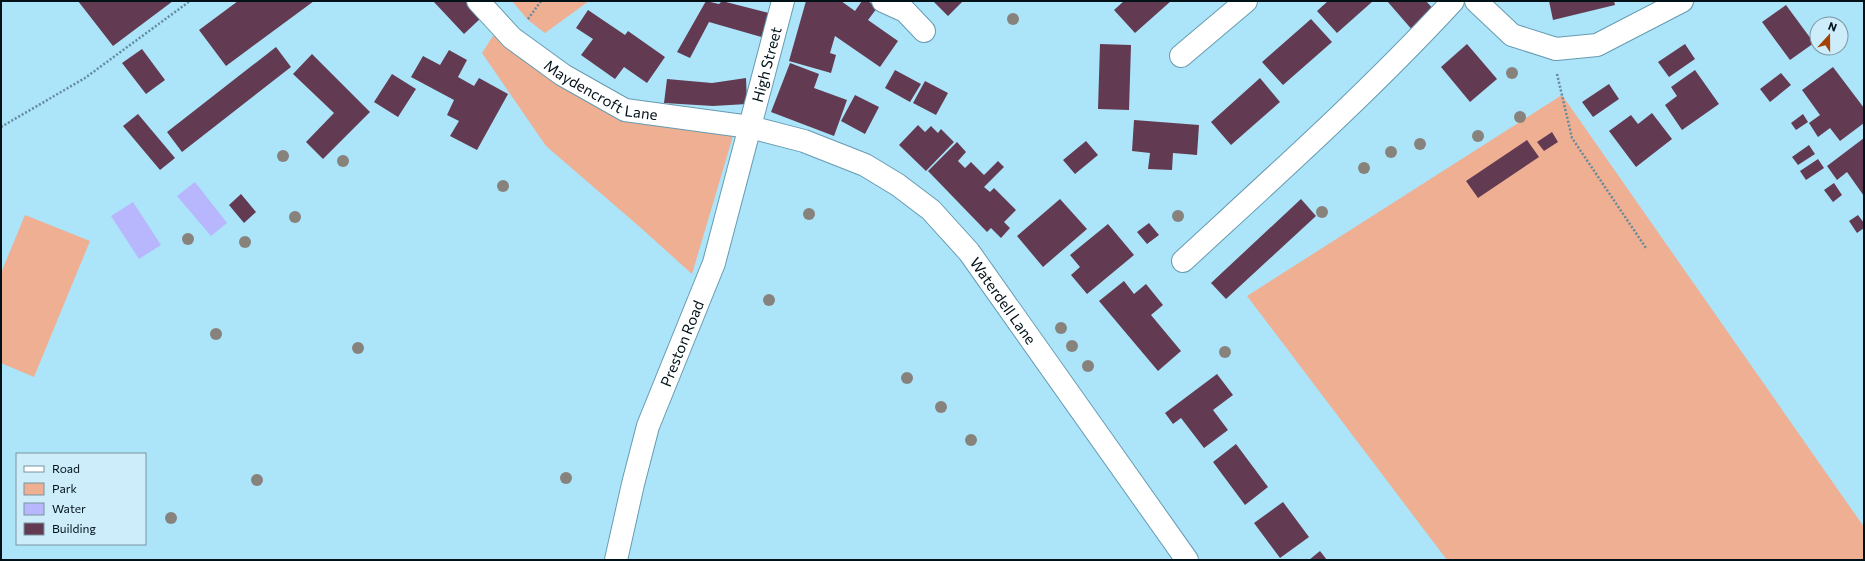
<svg xmlns="http://www.w3.org/2000/svg" width="1865" height="561" font-family="Commissioner,sans-serif">
  <rect width="100%" height="100%" fill="#ace4fa"/>
  <path fill="#eeaf93" d="M512 1H589L545 33 528 20Z
    M495 33 585 100 733 136 692 274 641 228 546 146 482 53Z
    M1562 95 1864 527V560H1447L1247 296Z
    M25 215 90 241 34 377 1 363V273Z"/>
  <path fill="#b8b7fd" d="M195 182 227 223 211 236 177 196Z
    M133 202 161 245 139 259 111 216Z"/>
  <path fill="#623b52" d="M78 1H173L113 46Z
    M238 1H314L226 66 199 30Z
    M433 1H467L482 17 464 34Z
    M706 1 719 4 722 1 773 14 765 38 709 22 690 58 677 52Z
    M806 1H841L855 11 862 1H868L877 8 868 20 898 41 880 67 835 36 830 53 836 55 831 73 789 61Z
    M933 1H963L948 16Z
    M1124 1H1171L1135 33 1114 10Z
    M1328 1H1373L1337 33 1317 11Z
    M1387 1H1426L1436 12 1414 32Z
    M1549 1H1614L1615 5 1553 20Z
    M1786 5 1814 43 1790 60 1762 22Z
    M588 10 625 35 628 31 665 57 647 83 624 67 615 79 581 55 593 39 576 28Z
    M1311 19 1332 42 1283 85 1262 62Z
    M1100 44 1131 45 1129 110 1098 109Z
    M1467 44 1497 79 1470 102 1441 67Z
    M1685 44 1695 59 1669 77 1658 62Z
    M276 47 291 67 182 152 167 132Z
    M142 49 165 80 146 94 122 63Z
    M449 50 467 60 458 77 474 86 479 78 508 94 477 150 450 136 459 121 447 115 454 100 411 77 423 56 440 65Z
    M312 54 370 112 323 159 306 142 334 113 293 74Z
    M790 63 819 74 814 88 847 100 834 136 771 112Z
    M1833 67 1864 108V123L1840 141 1830 128 1818 137 1809 123 1820 115 1802 90Z
    M895 70 921 84 910 102 885 88Z
    M1695 70 1719 104 1682 130 1665 105 1677 96 1671 87Z
    M1781 73 1791 85 1770 102 1760 89Z
    M392 74 416 89 398 117 374 102Z
    M746 78 747 104 713 106 664 103 667 79 712 83Z
    M1260 78 1280 102 1231 145 1211 122Z
    M925 81 948 93 936 115 913 103Z
    M1609 84 1619 99 1593 117 1582 102Z
    M855 95 879 107 865 134 841 121Z
    M1652 113 1672 139 1636 167 1609 131 1631 115 1638 124Z
    M138 114 175 158 160 170 123 126Z
    M1803 114 1808 122 1796 130 1791 123Z
    M1134 120 1199 125 1197 155 1173 153 1172 170 1148 169 1150 153 1132 151Z
    M918 125 925 132 931 126 938 133 941 129 954 142 926 171 899 145Z
    M1552 132 1558 142 1544 151 1537 142Z
    M1864 138V196L1847 172 1837 180 1827 166Z
    M1527 140 1539 157 1478 198 1466 181Z
    M1086 141 1098 155 1075 174 1063 160Z
    M957 142 966 152 958 161 965 168 971 162 984 175 998 161 1004 167 984 187 990 192 994 188 1016 210 1004 222 1010 228 1001 238 991 228 987 232 928 171Z
    M1809 145 1815 154 1798 165 1792 157Z
    M1818 159 1824 168 1806 180 1800 171Z
    M1834 183 1842 195 1833 202 1824 190Z
    M241 194 256 212 244 223 229 205Z
    M1060 199 1087 229 1043 267 1017 236Z
    M1301 199 1316 216 1226 299 1211 283Z
    M1858 215 1864 223V228L1857 233 1849 221Z
    M1149 223 1159 235 1147 244 1137 232Z
    M1108 224 1134 255 1087 294 1071 275 1080 267 1070 255Z
    M1124 281 1134 294 1146 284 1163 305 1151 315 1181 351 1158 371 1099 301Z
    M1217 374 1233 395 1213 410 1228 430 1204 448 1181 418 1173 424 1165 413Z
    M1236 444 1268 487 1245 505 1213 462Z
    M1283 502 1309 537 1280 558 1254 523Z
    M1320 551 1327 560H1309Z"/>
  <g fill="none" stroke-linecap="round" stroke-linejoin="round">
    <defs>
      <g id="minor">
        <path id="s1" d="M478 1 512 38 563 75 625 110 750 127 804 141 865 165 898 185 931 210 969 252 1187 560"/>
        <path d="M883 1 905 11 924 31"/>
        <path d="M1476 1 1512 35 1556 49 1597 45 1682 1"/>
        <path d="M1181 56 1246 1"/>
        <path d="M1183 261C1275 176 1368 93 1453 1"/>
        <path id="s2" d="M616 560 633 484 648 426 714 263 783 1"/>
      </g>
    </defs>
    <use href="#minor" stroke="#669bb0" stroke-width="24"/>
    <path stroke="#648b9b" stroke-width="2.5" stroke-dasharray="2 2" stroke-linecap="butt" d="M528 19 541 1
      M1557 74 1572 138 1646 248
      M1 127 85 78 190 1"/>
    <use href="#minor" stroke="#fff" stroke-width="22"/>
  </g>
  <g fill="#88827d">
    <circle cx="1013" cy="19" r="6"/>
    <circle cx="1512" cy="73" r="6"/>
    <circle cx="1520" cy="117" r="6"/>
    <circle cx="1478" cy="136" r="6"/>
    <circle cx="1420" cy="144" r="6"/>
    <circle cx="1391" cy="152" r="6"/>
    <circle cx="283" cy="156" r="6"/>
    <circle cx="343" cy="161" r="6"/>
    <circle cx="1364" cy="168" r="6"/>
    <circle cx="503" cy="186" r="6"/>
    <circle cx="1322" cy="212" r="6"/>
    <circle cx="809" cy="214" r="6"/>
    <circle cx="1178" cy="216" r="6"/>
    <circle cx="295" cy="217" r="6"/>
    <circle cx="188" cy="239" r="6"/>
    <circle cx="245" cy="242" r="6"/>
    <circle cx="769" cy="300" r="6"/>
    <circle cx="1061" cy="328" r="6"/>
    <circle cx="216" cy="334" r="6"/>
    <circle cx="1072" cy="346" r="6"/>
    <circle cx="358" cy="348" r="6"/>
    <circle cx="1225" cy="352" r="6"/>
    <circle cx="1088" cy="366" r="6"/>
    <circle cx="907" cy="378" r="6"/>
    <circle cx="941" cy="407" r="6"/>
    <circle cx="971" cy="440" r="6"/>
    <circle cx="566" cy="478" r="6"/>
    <circle cx="257" cy="480" r="6"/>
    <circle cx="171" cy="518" r="6"/>
  </g>
  <g text-anchor="middle" dominant-baseline="central" stroke-width="4" stroke-linejoin="round" paint-order="stroke">
    <g font-size="15" fill="#001118" stroke="#cdedfb">
      <text stroke="none"><textPath href="#s2" startOffset="519">High Street</textPath></text>
      <text stroke="none"><textPath href="#s1" startOffset="155">Maydencroft Lane</textPath></text>
      <text stroke="none"><textPath href="#s1" startOffset="628">Waterdell Lane</textPath></text>
      <text stroke="none"><textPath href="#s2" startOffset="227">Preston Road</textPath></text>
    </g>
  </g>
  <rect width="1865" height="561" fill="none" stroke="#001118" stroke-width="4"/>
  <rect x="16" y="453" width="130" height="92" fill="#cdedfb" stroke="#7b95a0"/>
  <rect x="24" y="466" width="20" height="6" fill="#ffffff" stroke="#7b95a0"/>
  <text x="52" y="473" font-size="12" fill="#001118">Road</text>
  <rect x="24" y="483" width="20" height="12" fill="#eeaf93" stroke="#7b95a0"/>
  <text x="52" y="493" font-size="12" fill="#001118">Park</text>
  <rect x="24" y="503" width="20" height="12" fill="#b8b7fd" stroke="#7b95a0"/>
  <text x="52" y="513" font-size="12" fill="#001118">Water</text>
  <rect x="24" y="523" width="20" height="12" fill="#623b52" stroke="#7b95a0"/>
  <text x="52" y="533" font-size="12" fill="#001118">Building</text>
  <g transform="translate(1829 36) rotate(21)"><circle r="19" fill="#cdedfb" stroke="#7b95a0"/>
  <path d="M0-3L7 15L0 10L-7 15Z" fill="#a44203"/>
  <text y="-6" font-size="11" font-weight="bold" text-anchor="middle" fill="#001118">N</text>
  </g>
</svg>
